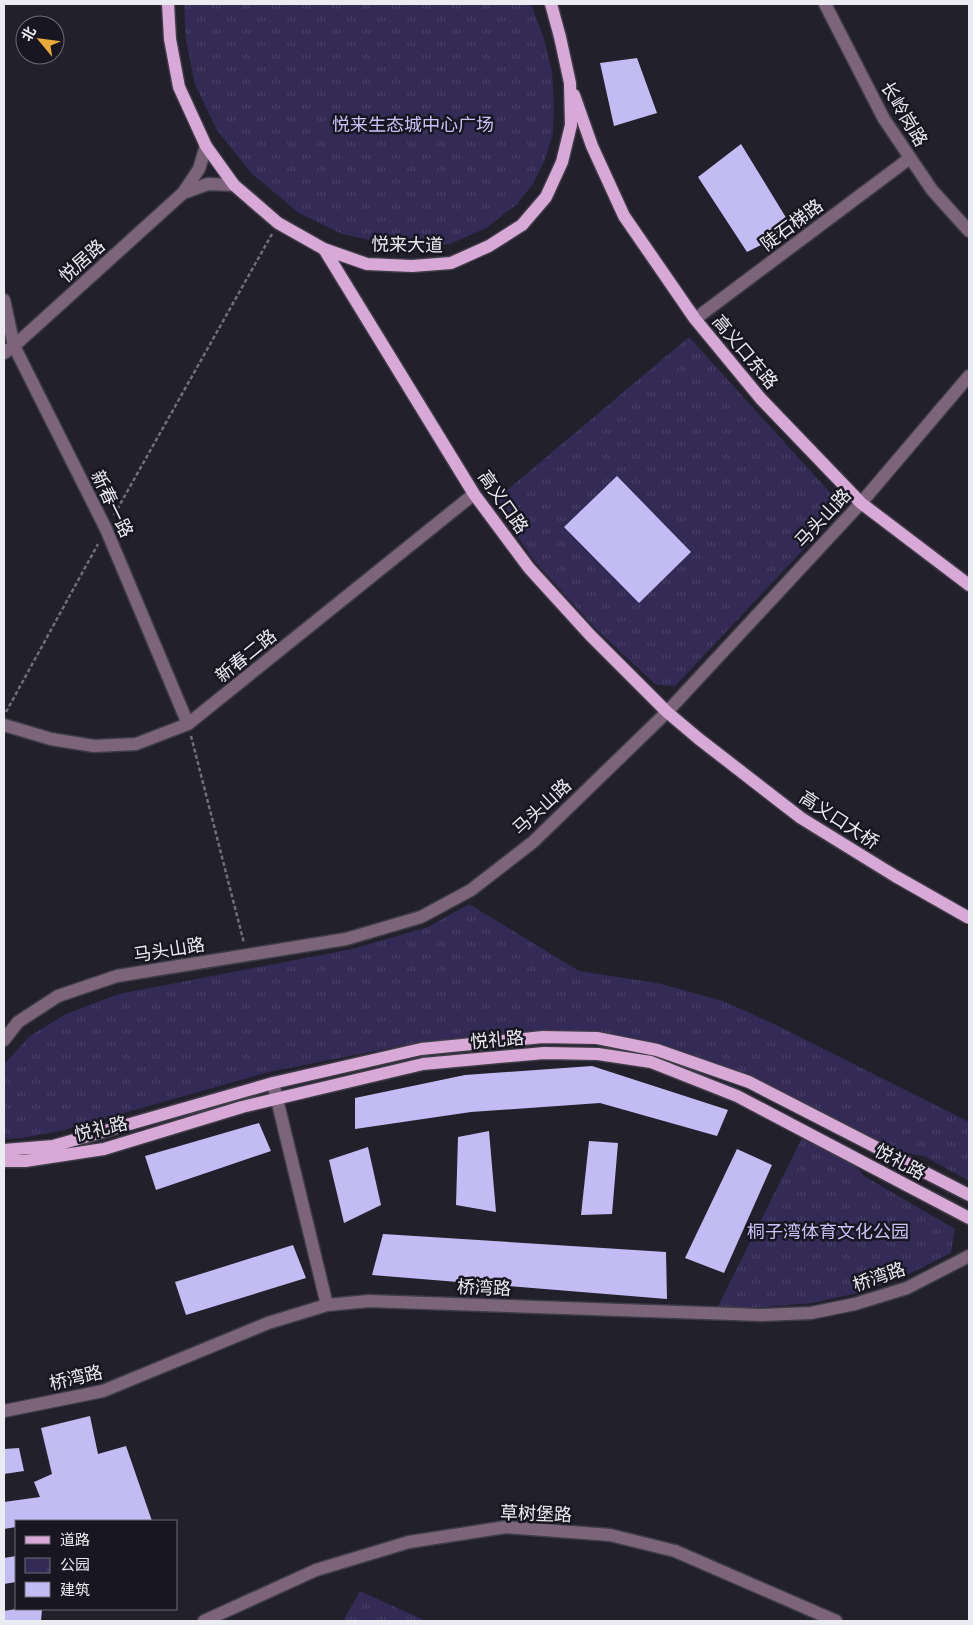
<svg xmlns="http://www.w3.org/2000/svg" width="973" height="1625" font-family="Karla,'Noto Sans SC',sans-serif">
  <defs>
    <pattern id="park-tufts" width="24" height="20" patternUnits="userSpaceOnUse" patternTransform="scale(1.25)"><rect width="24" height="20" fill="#332a56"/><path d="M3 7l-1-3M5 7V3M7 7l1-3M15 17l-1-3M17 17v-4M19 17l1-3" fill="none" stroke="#473f66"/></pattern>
  </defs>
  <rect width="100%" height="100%" fill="#22202b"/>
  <path fill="url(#park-tufts)" d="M184 4H531L544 39 552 71 554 108 553 133 545 159 533 184 516 205 486 228 450 244 401 247 342 234 299 213 251 173 217 130 195 85 186 40Z
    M689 337 834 497V517L675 686 656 685 596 629 536 563 493 502Z
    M469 904 579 971 657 983 723 1001 776 1025 969 1122V1181L924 1156 895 1151 657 1045 599 1032 543 1031 416 1043 269 1072 60 1131 22 1138 4 1139V1064L30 1036 66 1014 119 994 352 949 428 927Z
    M803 1136 852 1163 864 1176 955 1229 951 1253 901 1278 853 1294 812 1303 764 1307 717 1308Z
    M360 1591 426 1621H343Z"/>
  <path fill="#c3bcf4" d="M637 58 657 113 614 126 600 63Z
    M741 144 793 229 747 252 698 177Z
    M617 476 691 552 639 603 564 527Z
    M592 1066 728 1110 717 1136 600 1103 471 1112 355 1129V1098L465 1075Z
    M259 1123 271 1151 156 1190 145 1156Z
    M489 1131 496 1212 456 1205 458 1137Z
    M589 1141 618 1143 612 1214 581 1215Z
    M368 1147 381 1205 344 1223 329 1160Z
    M737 1149 772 1165 724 1273 685 1258Z
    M383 1234 666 1252 667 1299 372 1275Z
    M293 1245 306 1278 186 1315 175 1282Z
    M90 1416 98 1454 126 1446 152 1521H16V1527L4 1529V1502L40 1497 34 1482 52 1474 41 1428Z
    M19 1448 24 1471 4 1474V1449Z
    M16 1556V1582L4 1584V1558Z
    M16 1609H42L41 1621H4V1611Z"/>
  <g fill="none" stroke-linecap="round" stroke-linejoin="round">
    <defs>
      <path id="minor" d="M825 4 884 119 932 190 969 231
        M206 146 199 169 183 193 208 184 234 185
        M4 300 14 346 106 529 188 724
        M695 319 910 158
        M4 353 14 346 183 193
        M4 725 51 739 94 746 136 744 188 724 474 494
        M4 1040 18 1022 58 996 117 976 346 939 421 917 471 890 533 842 667 712 861 503 969 376
        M273 1083 327 1305
        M4 1411 103 1391 268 1323 327 1305 369 1301 761 1315 811 1313 855 1304 907 1288 969 1256
        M204 1621 316 1570 409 1542 506 1527 610 1535 675 1551 836 1621"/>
      <path id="major" d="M168 4 170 39 179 87 206 146 234 185 278 223 324 249 367 264 412 266 451 263 489 246 522 225 546 197 562 162 571 125 570 83 560 37 551 4
        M574 95 592 146 624 216 695 319 761 399 861 503 969 585
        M324 249 474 494 529 568 590 635 667 712 699 739
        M4 1150 53 1146 273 1083 421 1049 543 1037 597 1038 657 1050 749 1082 969 1195
        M4 1161H25L104 1149 242 1107 423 1064 544 1053 598 1054 651 1062 737 1096 969 1218"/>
    </defs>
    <use href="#minor" stroke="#3e3c47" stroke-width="15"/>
    <use href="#major" stroke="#3e3c47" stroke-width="15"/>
    <path stroke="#706f78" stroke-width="2.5" stroke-dasharray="4 2.5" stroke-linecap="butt" d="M114 515 272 234
      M6 712 98 544
      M191 736 244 943"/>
    <use href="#minor" stroke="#7c657b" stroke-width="12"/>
    <use href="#major" stroke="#d8a8d6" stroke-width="12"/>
    <defs>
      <path id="major-bridge" d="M699 739 801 818 895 876 969 918"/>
    </defs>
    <use href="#major-bridge" stroke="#3e3c47" stroke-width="15" stroke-linecap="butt"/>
    <use href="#major-bridge" stroke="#d8a8d6" stroke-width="12"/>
  </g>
  <g text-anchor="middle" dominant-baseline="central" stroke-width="5" stroke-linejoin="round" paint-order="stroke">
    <g font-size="18" fill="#ebebf2" stroke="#181721">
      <text transform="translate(904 114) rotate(59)">长岭岗路</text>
      <text transform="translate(792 225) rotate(-37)">陡石梯路</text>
      <text transform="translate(407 245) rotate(1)">悦来大道</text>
      <text transform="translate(82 261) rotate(-42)">悦居路</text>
      <text transform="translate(745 352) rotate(50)">高义口东路</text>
      <text transform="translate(503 502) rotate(55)">高义口路</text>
      <text transform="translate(112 504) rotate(64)">新春一路</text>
      <text transform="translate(823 518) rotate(-47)">马头山路</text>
      <text transform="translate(246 656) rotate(-39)">新春二路</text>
      <text transform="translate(542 807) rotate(-43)">马头山路</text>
      <text transform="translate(839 820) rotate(33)">高义口大桥</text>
      <text transform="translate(169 950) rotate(-9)">马头山路</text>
      <text transform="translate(497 1040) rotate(-5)">悦礼路</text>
      <text transform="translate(101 1129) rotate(-13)">悦礼路</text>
      <text transform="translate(900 1162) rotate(28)">悦礼路</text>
      <text transform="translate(879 1277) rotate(-19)">桥湾路</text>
      <text transform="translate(484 1288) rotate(2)">桥湾路</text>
      <text transform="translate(76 1378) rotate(-13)">桥湾路</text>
      <text transform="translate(536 1514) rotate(2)">草树堡路</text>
    </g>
    <g font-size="18" fill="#c9c2f9" stroke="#181721">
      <text x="413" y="125">悦来生态城中心广场</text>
      <text x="828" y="1232">桐子湾体育文化公园</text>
    </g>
  </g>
  <rect width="973" height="1625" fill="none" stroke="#ebebf2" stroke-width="10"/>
  <rect x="15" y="1520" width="162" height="90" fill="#181721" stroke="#6c6c75"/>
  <rect x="25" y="1536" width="25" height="8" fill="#d8a8d6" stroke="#6c6c75"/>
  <text x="60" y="1545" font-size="15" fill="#ebebf2">道路</text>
  <rect x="25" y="1558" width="25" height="15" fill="url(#park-tufts)" stroke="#6c6c75"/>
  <text x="60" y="1570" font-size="15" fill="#ebebf2">公园</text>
  <rect x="25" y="1582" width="25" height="15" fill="#c3bcf4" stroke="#6c6c75"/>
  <text x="60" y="1595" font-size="15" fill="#ebebf2">建筑</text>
  <g transform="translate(40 40) rotate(299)"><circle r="24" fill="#181721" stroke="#6c6c75"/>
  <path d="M0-4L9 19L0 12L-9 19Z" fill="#e9aa38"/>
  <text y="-8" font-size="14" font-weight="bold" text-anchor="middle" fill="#ebebf2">北</text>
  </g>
</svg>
